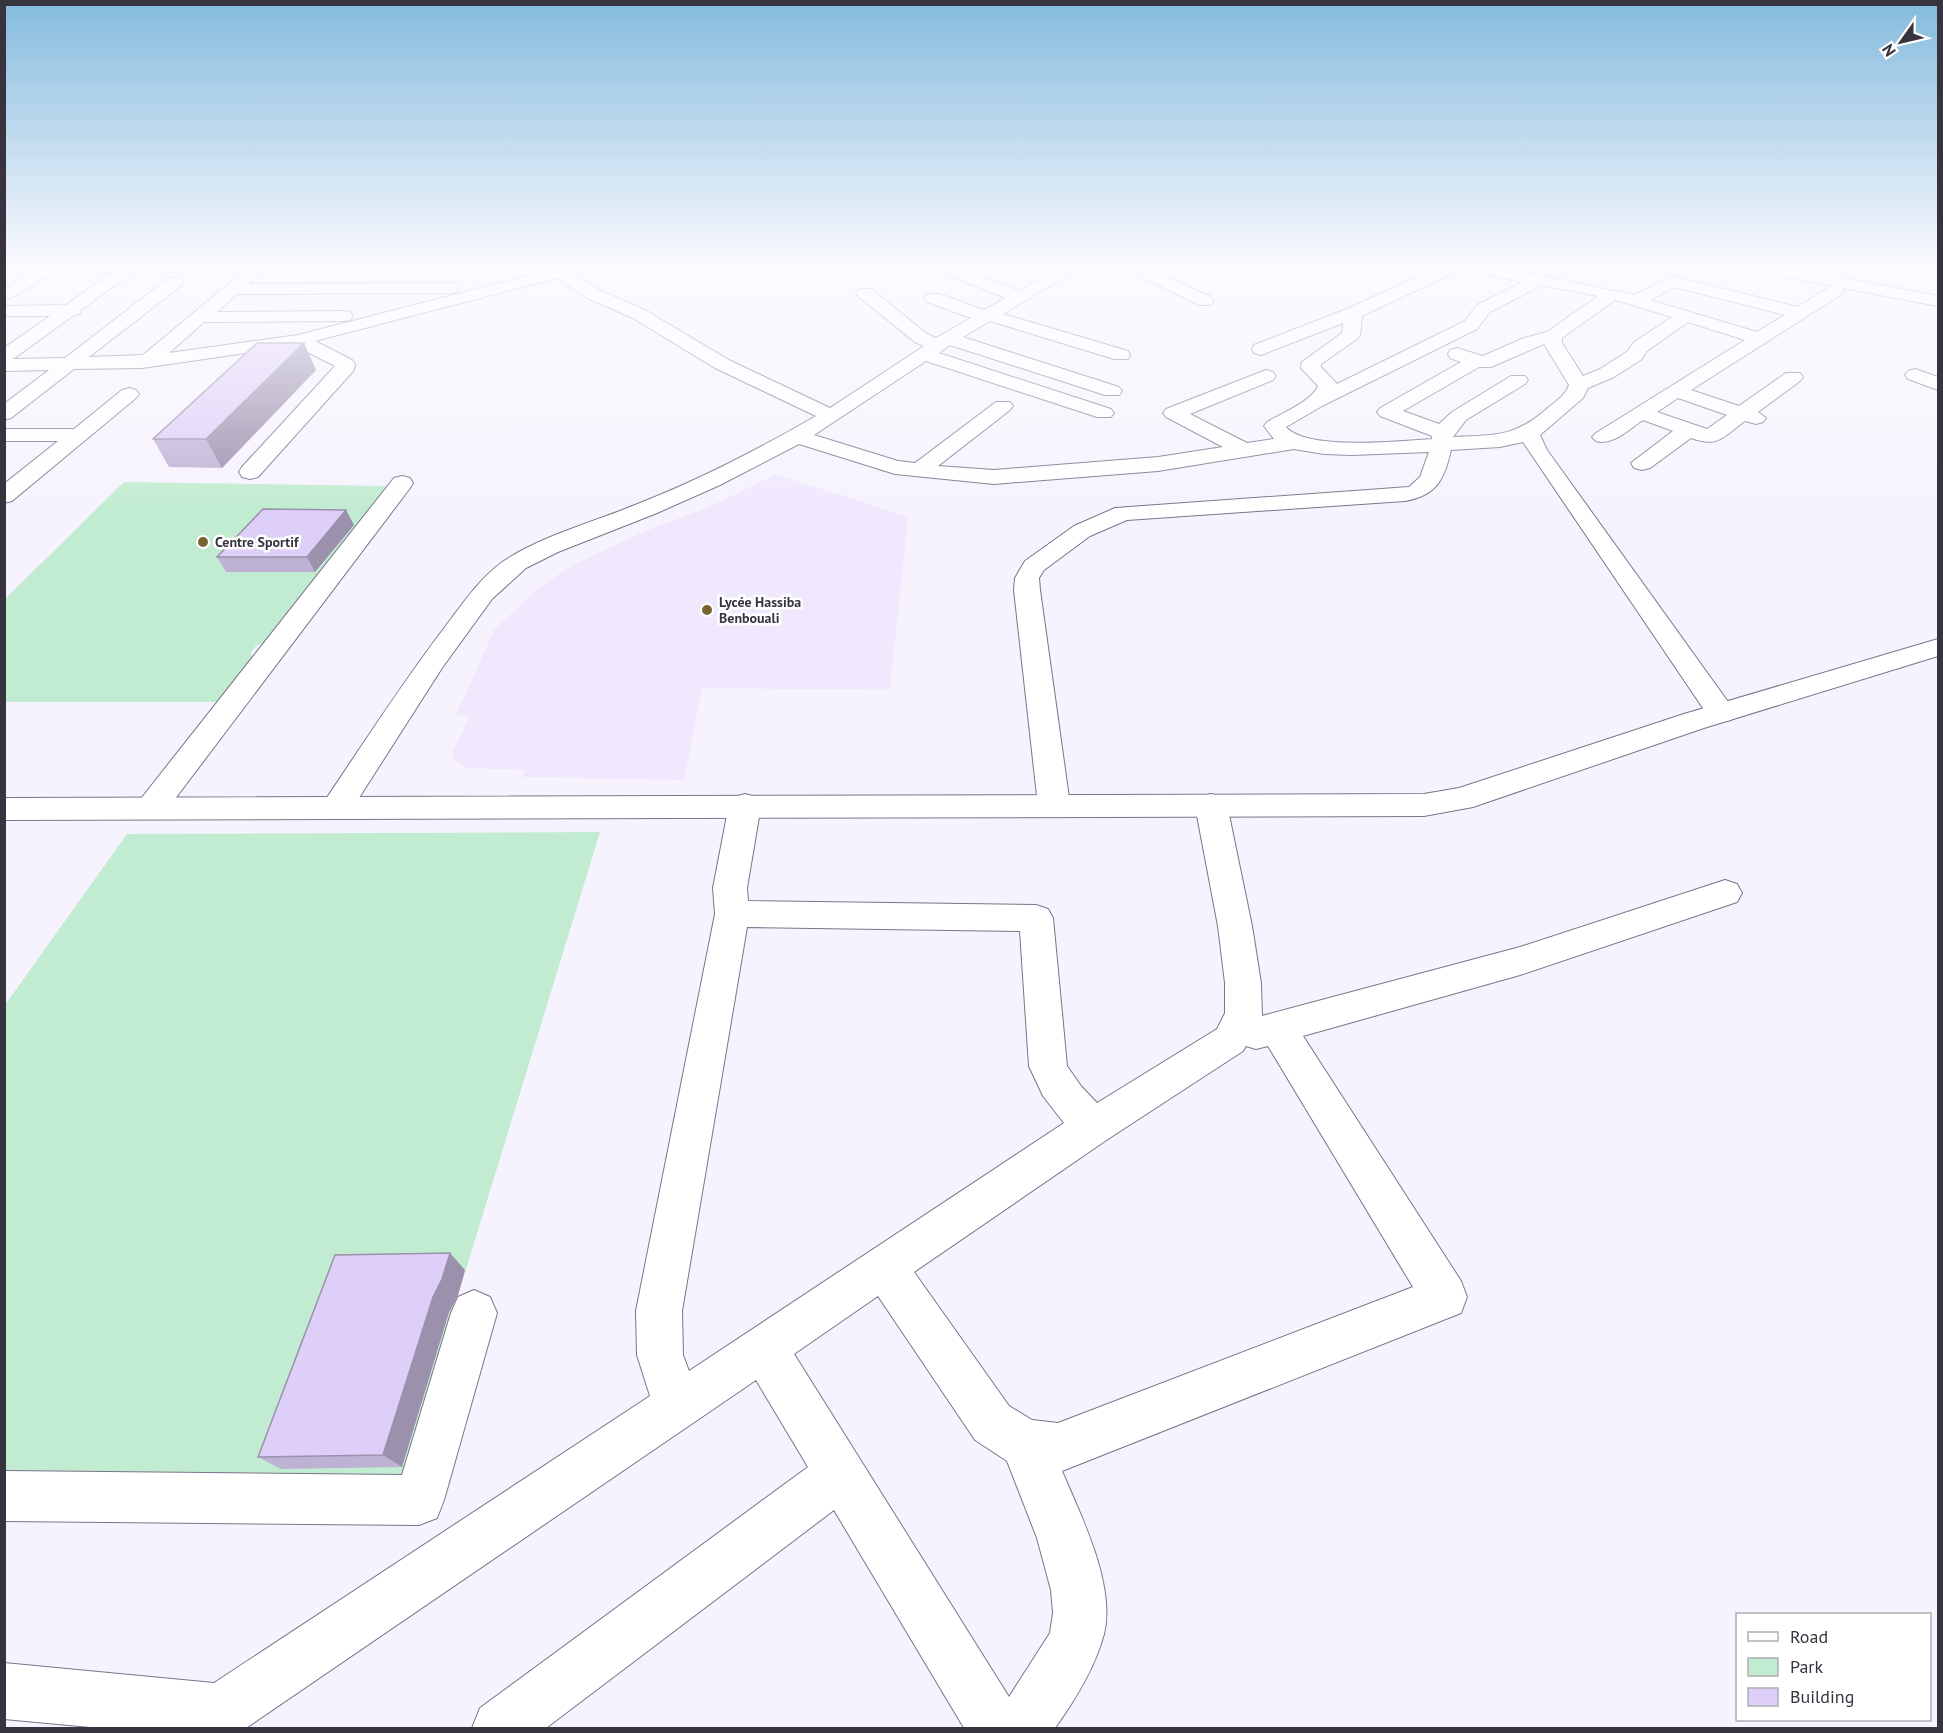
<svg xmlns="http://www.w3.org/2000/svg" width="1943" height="1733" font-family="'PT Sans',sans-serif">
  <rect width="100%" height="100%" fill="#f7f3fe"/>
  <path fill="#f0e9fe" d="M776 474 908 517 890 690 702 688 684 780 522 777 525 770 466 768 456 762 452 751 461 736 469 716 456 715 494 630 537 589 571 566 638 534 713 505Z"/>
  <path fill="#c2ecd1" d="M124 482 387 486 269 640 256 646 250 654 255 658 218 702H5V599Z
    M600 832 403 1475 5 1479V1005L127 834Z"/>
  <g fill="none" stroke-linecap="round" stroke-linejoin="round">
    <defs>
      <path id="minor" d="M43 265H403L395 270 265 271 249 284 451 283 457 284 459 288 457 292 451 293 237 294 217 312 344 311 350 312 353 316 350 320 344 321 204 322 169 353 298 335 550 270 547 265H563L599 290 645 310 729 360 830 408 924 346 915 342 859 297 856 293 859 289H871L927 334 936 338 971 318 927 302 924 298 927 294H939L984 310 1006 298 936 270 935 265H952L1019 291 1064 265H1084L1003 314 1128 351 1130 355 1128 359H1114L990 321 963 337 1119 387 1122 391 1119 395H1105L950 345 939 353 1111 409 1114 413 1111 417H1097L926 361 814 435 898 461 915 463 996 402H1010L1013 406 1010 410 938 466 994 470 1158 457 1223 447 1166 417 1163 413 1166 409 1266 370 1273 372 1276 376 1273 380 1190 414 1247 443 1274 439 1264 426 1267 422C1282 413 1311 402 1318 386L1301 368 1302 362 1342 333 1343 323 1261 355 1254 353 1252 349 1254 345 1347 309 1443 265H1490L1634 295 1672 276 1797 307 1832 286 1750 270 1742 265H1777L1938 296V306L1843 288 1844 290 1842 294 1691 390 1739 406 1786 373H1800L1803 377 1800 381 1758 412 1766 418 1763 422 1756 424 1745 421C1723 437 1719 448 1691 438L1650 468 1642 470 1634 468 1631 463 1673 431 1643 420C1629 429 1613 446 1596 441L1592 437 1596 433 1745 340 1688 322 1647 351 1642 359 1614 377 1588 388 1583 398 1540 435 1547 450 1731 706 1735 713 1731 720 1721 722 1711 720 1523 442 1500 447 1451 450C1444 480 1437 495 1405 501L1127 520 1090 536 1044 570 1039 578 1040 590 1070 805 1065 813 1054 816 1043 813 1038 805 1014 590 1015 578 1025 561 1074 526 1115 508 1409 487 1420 477 1429 452 1352 455 1324 454 1294 449 1158 471 994 484 895 474 799 444 720 485 657 513 558 552 526 568 492 599 442 668 348 815 337 818 326 815 321 807 326 799C365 741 403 682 445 627 464 602 483 573 510 557 550 533 597 521 640 503 701 479 759 449 816 416L715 368 633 318 587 298 557 278 315 341 352 360 355 364 354 370 258 477 250 479 242 477 239 472 242 467 335 366 295 346 142 368 74 369 11 418 4 420V404L49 370 4 371V348L50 316H4V306L66 305 112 272 53 273 4 302V289ZM1461 269 1523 282 1477 305 1465 321 1337 384 1321 367V364L1357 339 1360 335 1362 316ZM244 271 143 355 89 357 182 285 184 281 182 277H170L65 358 13 359 74 315 80 314 82 309 133 272ZM1542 285 1598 296 1547 332 1524 338 1483 356 1457 348 1450 350 1448 354 1450 358 1461 362 1380 408 1377 412 1380 416 1432 436V439C1402 441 1306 451 1286 427L1322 406 1477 329 1490 312ZM1674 287 1785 315 1757 332 1650 300ZM1615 300 1672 317 1633 343 1628 351 1600 369 1583 376 1562 343V338ZM1544 344 1569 385C1566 394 1558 400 1550 406 1516 437 1498 435 1453 437L1466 420 1525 384 1528 380 1525 376H1511L1452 412 1439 424 1403 411 1479 367H1491ZM1678 398 1727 415 1707 429 1657 412Z
        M1121 265H1142L1211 297 1214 301 1211 305H1199L1123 268Z
        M1915 369 1938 377V390L1908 379 1905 375 1908 371Z
        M129 388 136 390 139 394 136 398 12 501 4 503V484L58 441H4V429H74L122 390Z
        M402 476 410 478 413 483 410 488 162 816 151 819 140 816 135 808 140 800 394 478Z
        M745 794 756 797 761 805 747 888 748 901 1036 905 1048 909 1053 918 1067 1066 1081 1086 1097 1103 1217 1029 1225 1013V983L1218 926 1195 805 1200 797 1211 794 1222 797 1227 805 1252 926 1261 983 1262 1016 1520 947 1725 880 1737 884 1742 893 1737 902 1520 975 1303 1036 1461 1281 1467 1297 1461 1313 1062 1471C1081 1516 1116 1585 1104 1634 1095 1668 1075 1700 1055 1728H964L834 1510 546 1728H472L480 1708 808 1467 756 1380 246 1728H101L4 1719V1663L214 1683 650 1396 637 1355 636 1311 715 914 713 888 729 805 734 797ZM747 927 1020 931 1029 1066 1043 1096 1064 1123 689 1371 683 1355 682 1311ZM1246 1046 1256 1049 1268 1046 1413 1287 1058 1423 1032 1420 1009 1406 914 1272 1108 1139 1243 1051ZM878 1296 975 1440 1007 1461 1037 1538 1051 1590 1053 1613 1050 1633 1009 1697 794 1354Z
        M474 1290 490 1297 497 1313 444 1500 437 1518 419 1525 4 1521V1471L402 1475 451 1313 458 1297Z"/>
      <path id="tertiary" d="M1938 639V656L1704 728 1473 807 1424 816 4 820V798L1424 794 1459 788 1684 714Z"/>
    </defs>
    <use href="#minor" stroke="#7c738b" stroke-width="2"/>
    <use href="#tertiary" stroke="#7c738b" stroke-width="2"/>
    <use href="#minor" fill="#fff" fill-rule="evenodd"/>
    <use href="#tertiary" fill="#fff" fill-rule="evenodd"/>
  </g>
  <path fill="#beb2d4" d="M316 370 222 468 169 467 153 439Z
    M354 525 315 572H226L217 557Z
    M465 1270 458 1295 449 1312 402 1467 281 1469 258 1457Z"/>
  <path fill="#9b91ad" d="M304 343 316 370 222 468 206 439Z
    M346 510 354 525 315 572 307 557Z
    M450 1253 465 1270 458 1295 449 1312 402 1467 383 1455 433 1297Z"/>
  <path fill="#ddcff7" stroke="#9b91ad" stroke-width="1.5" d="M257 343H304L206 439H153Z
    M263 509 346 510 307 557H217Z
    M450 1253 442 1279 433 1297 383 1455 258 1457 335 1255Z"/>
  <linearGradient id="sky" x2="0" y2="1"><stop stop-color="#83badc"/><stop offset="0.52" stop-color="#fbfaff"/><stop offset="1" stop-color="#fbfaff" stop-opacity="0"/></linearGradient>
  <rect width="1943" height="508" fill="url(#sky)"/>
  <g fill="#7a6333" stroke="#fff" stroke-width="2">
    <circle cx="203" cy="542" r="6"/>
    <circle cx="707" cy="610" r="6"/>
  </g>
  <g text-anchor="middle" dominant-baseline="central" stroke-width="5" stroke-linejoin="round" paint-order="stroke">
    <g font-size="14" font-weight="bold" fill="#38343f" stroke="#fff" text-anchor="start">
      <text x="215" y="542">Centre Sportif</text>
      <text x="719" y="602">Lycée Hassiba<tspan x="719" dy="16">Benbouali</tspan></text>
    </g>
  </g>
  <rect width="1943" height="1733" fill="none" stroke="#38343f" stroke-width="12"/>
  <rect x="1736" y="1613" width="195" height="108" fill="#ffffff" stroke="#afaeb2" stroke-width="1.5"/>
  <rect x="1748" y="1632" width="30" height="9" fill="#ffffff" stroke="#afaeb2" stroke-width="1.5"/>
  <text x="1790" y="1643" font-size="18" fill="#38343f">Road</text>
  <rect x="1748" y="1658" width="30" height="18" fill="#c2ecd1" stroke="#afaeb2" stroke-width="1.5"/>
  <text x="1790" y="1673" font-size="18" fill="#38343f">Park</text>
  <rect x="1748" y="1688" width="30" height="18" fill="#ddcff7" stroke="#afaeb2" stroke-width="1.5"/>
  <text x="1790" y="1703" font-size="18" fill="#38343f">Building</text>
  <g transform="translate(1901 42) rotate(236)" stroke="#ffffff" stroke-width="4.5" paint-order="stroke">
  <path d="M0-4.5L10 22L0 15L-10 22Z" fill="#38343f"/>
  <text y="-9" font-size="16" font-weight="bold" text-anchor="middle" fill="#38343f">N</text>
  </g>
</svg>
